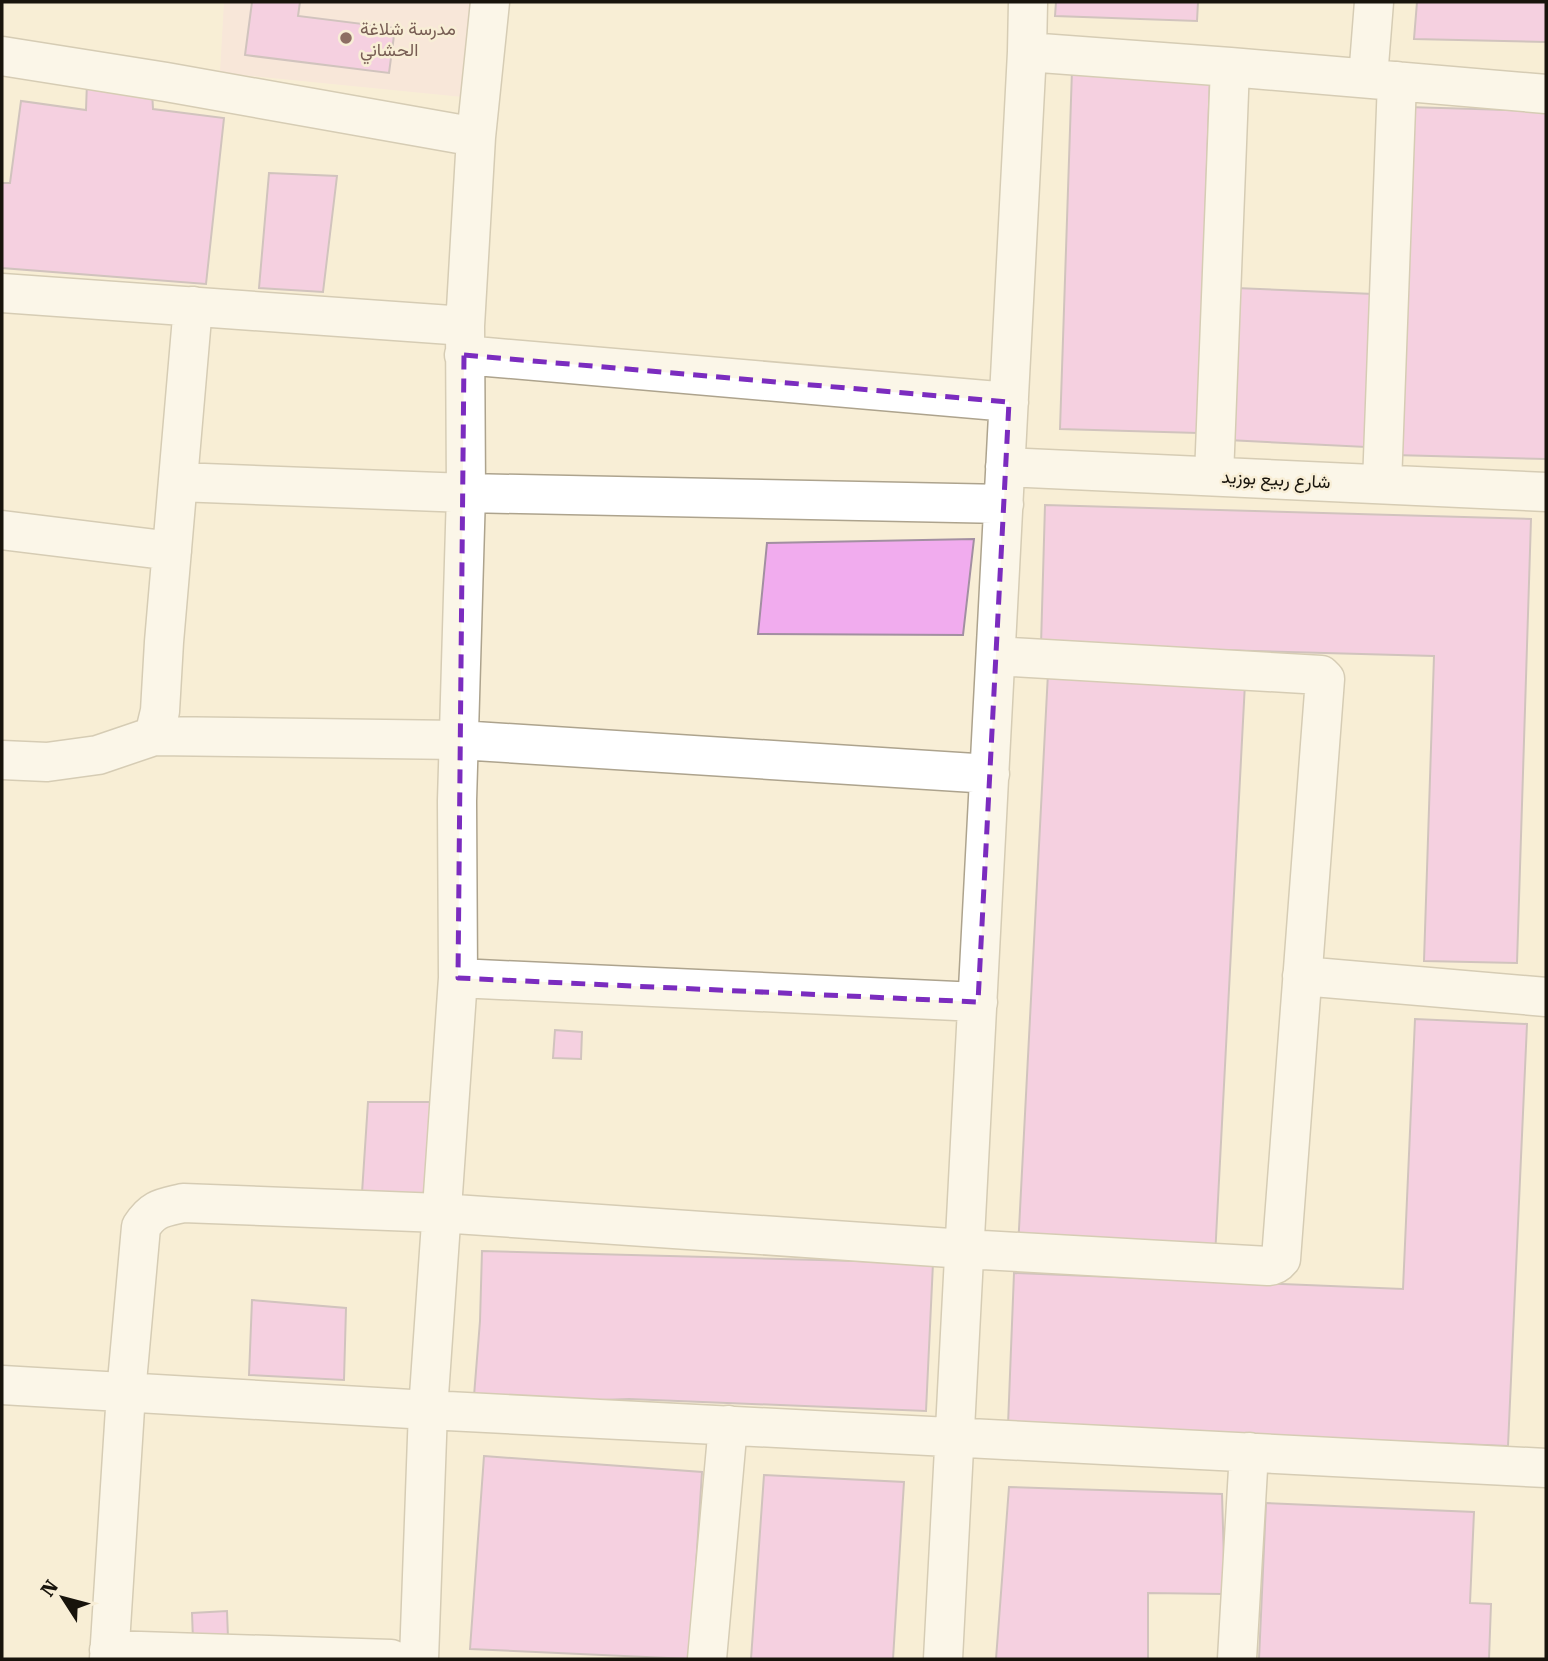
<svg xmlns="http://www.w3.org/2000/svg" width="1548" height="1661" font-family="'Roboto Serif',Vazirmatn,serif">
  <rect width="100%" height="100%" fill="#f8eed6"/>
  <path fill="#f8ddde" d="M224 2H473L463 97 220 73Z"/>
  <path fill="#f1acee" stroke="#a28fa1" stroke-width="2" d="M252 2H300L298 16 395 28 389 73 245 55Z
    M1056 2H1198L1197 21 1055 16Z
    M1417 2H1546V42L1414 39Z
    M1072 70 1210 75 1198 433 1060 429Z
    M87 82 152 91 153 109 224 118 206 284 2 268V183H10L21 101 86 110Z
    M1407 107 1546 111V459L1394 455Z
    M269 173 337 176 323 292 259 288Z
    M1236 288 1373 294 1366 447 1228 440Z
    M1045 505 1531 519 1517 963 1424 961 1434 656 1041 645Z
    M974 539 963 635 758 634 767 543Z
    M1048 673 1245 683 1215 1257 1018 1248Z
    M1415 1019 1527 1024 1508 1446 1008 1425 1014 1273 1403 1289Z
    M555 1030 582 1032 581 1059 553 1058Z
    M368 1102H436L428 1198 362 1193Z
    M482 1251 933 1263 926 1411 629 1399 575 1401 474 1396 480 1321Z
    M252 1300 346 1308 344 1380 249 1375Z
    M484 1456 702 1472 690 1659 470 1649Z
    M764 1475 904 1482 893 1659H751Z
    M1009 1487 1222 1494 1225 1594 1148 1593V1659H996Z
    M1266 1503 1474 1512 1470 1603 1491 1604 1489 1659H1259Z
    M227 1611 228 1638 193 1640 192 1613Z"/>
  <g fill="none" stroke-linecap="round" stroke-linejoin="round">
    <defs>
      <path id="minor" d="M1027 52 1230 67 1214 476
        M2 56 166 82 476 137
        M1230 67 1546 94
        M1368 78 1374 2
        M2 293 465 326
        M464 355 1009 402
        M1005 467 1546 492
        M178 482 466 493 1004 504
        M1382 484 1397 81
        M2 530 172 551
        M154 736 459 740 990 774
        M2 760 47 762 98 755 154 736 160 711 164 642 193 306
        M1302 976 1546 997
        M458 978 978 1002
        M2 1385 428 1410 1546 1468
        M109 1650 391 1659
        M109 1659 126 1393 141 1227C153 1208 162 1208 183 1203L440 1213 965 1249 1268 1266C1274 1266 1277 1264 1281 1259L1325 679 1321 675 996 656
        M419 1659 428 1410 458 978 457 801 466 493 465 326 476 137 490 2
        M707 1659 728 1425
        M943 1659 1027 52 1028 2
        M1237 1659 1249 1452"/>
    </defs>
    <use href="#minor" stroke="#ada38d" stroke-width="41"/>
    <use href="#minor" stroke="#fff" stroke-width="38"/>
  </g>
  <path d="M0 0H1548V1661H0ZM464 355 1009 402 978 1002 458 978Z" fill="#f8eed6" fill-opacity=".55" fill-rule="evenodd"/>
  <path fill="none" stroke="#7b2cbf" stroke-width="5" stroke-dasharray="14 9" stroke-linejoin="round" d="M464 355 1009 402 978 1002 458 978Z"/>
  <circle fill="#8d6e63" stroke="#f8eed6" stroke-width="2.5" cx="346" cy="38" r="7"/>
  <g text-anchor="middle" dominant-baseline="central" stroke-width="5" stroke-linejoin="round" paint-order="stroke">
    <g font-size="18" fill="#785e54" stroke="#f8eed6" text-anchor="start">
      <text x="360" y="28">مدرسة شلاغة<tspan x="360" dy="21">الحشاني</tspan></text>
    </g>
    <g font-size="18" fill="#18140c" stroke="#f8eed6">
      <text transform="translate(1276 479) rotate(3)">شارع ربيع بوزيد</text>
    </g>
  </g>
  <rect width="1548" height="1661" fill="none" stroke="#18140c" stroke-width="7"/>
  <g transform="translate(63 1598) rotate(306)" stroke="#f8eed6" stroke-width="5" paint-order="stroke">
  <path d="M0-5L12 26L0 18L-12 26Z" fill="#18140c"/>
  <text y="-10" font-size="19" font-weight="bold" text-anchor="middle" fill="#18140c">N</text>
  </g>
</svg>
